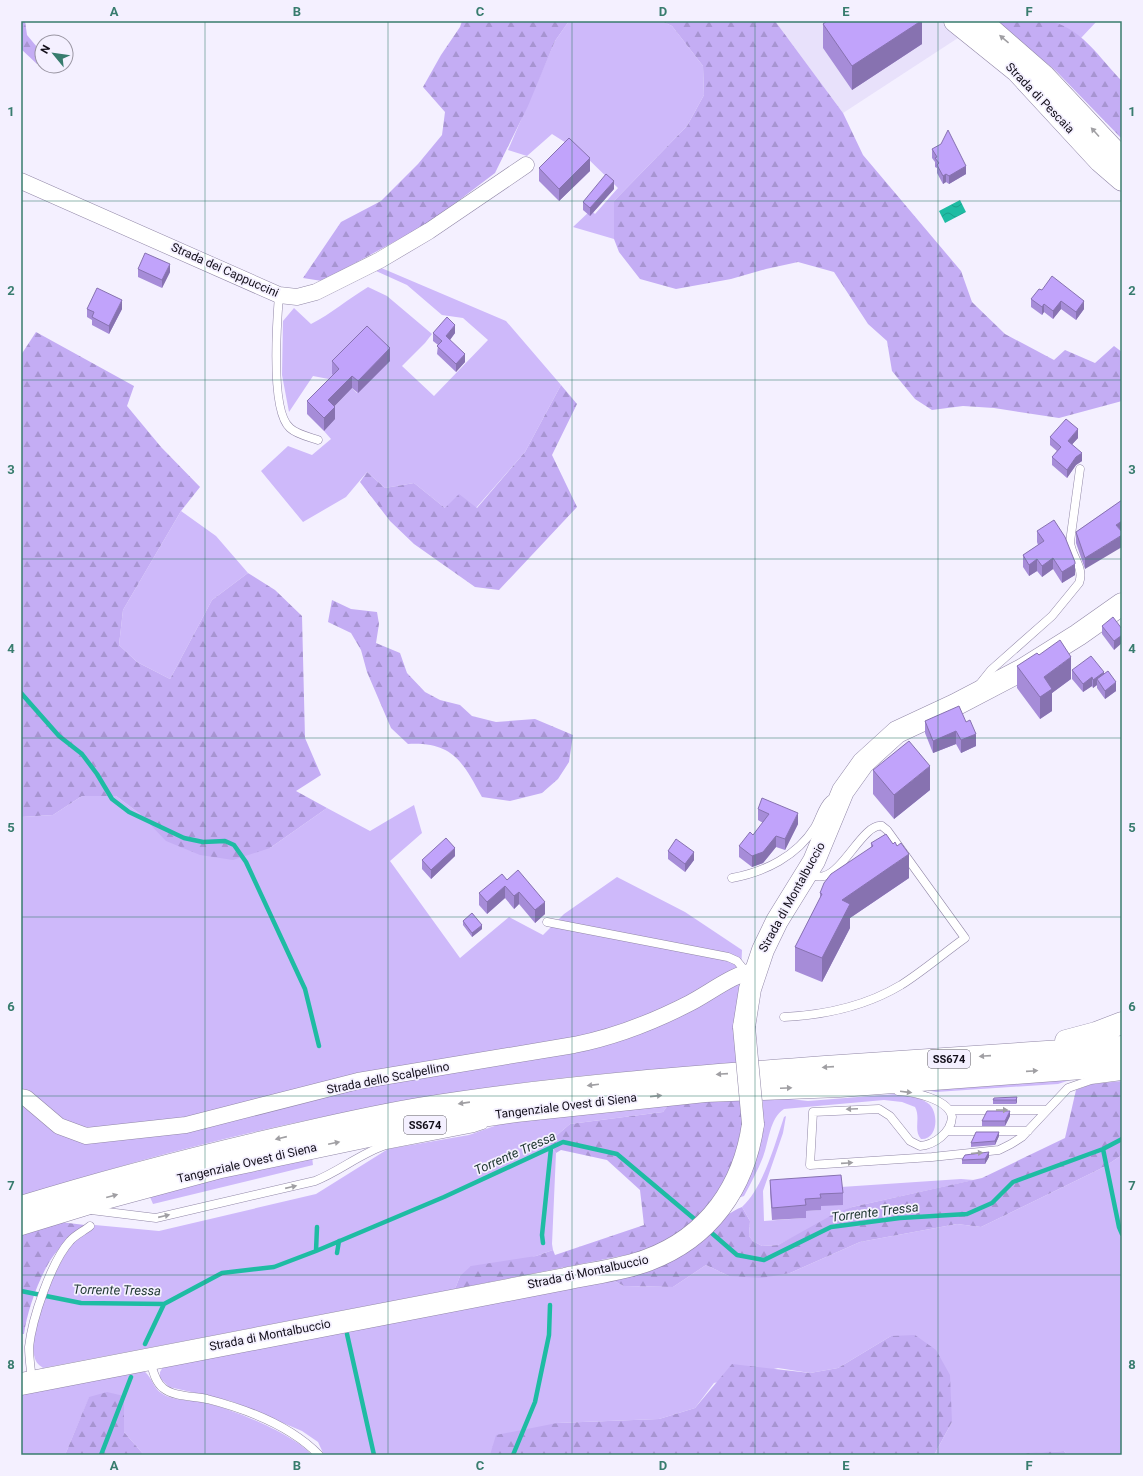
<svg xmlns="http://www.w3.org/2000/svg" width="1143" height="1476" font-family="Roboto,sans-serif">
  <defs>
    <pattern id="forest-firs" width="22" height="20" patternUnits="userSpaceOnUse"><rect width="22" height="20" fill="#c4adf4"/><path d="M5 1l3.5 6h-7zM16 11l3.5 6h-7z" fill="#a794d1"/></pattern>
    <pattern id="water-waves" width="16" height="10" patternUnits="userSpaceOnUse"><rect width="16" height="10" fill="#1ebca3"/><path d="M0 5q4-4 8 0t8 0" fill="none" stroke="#1aa08c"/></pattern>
  </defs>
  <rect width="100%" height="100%" fill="#f4f0ff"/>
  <path fill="#e8e1fb" d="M775 21H984L843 113Z"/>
  <path fill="#ceb9fa" d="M569 21H661L672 26 703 66 704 95 687 126 614 201V239L573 227 591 210 595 214 618 188 582 153 552 134 527 156 508 150 555 41Z
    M1047 21H1097L1081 38 1063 26Z
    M379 267 506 321 561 385 525 452 476 508H445L414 483 385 488 367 472 346 497 303 522 261 471 288 446 312 455 331 439 324 431 335 419 328 413 352 388 357 393 389 361 332 373 339 381 313 376 289 412 282 375 283 321 294 308 311 324C331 314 348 299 368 287L387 296 432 334 425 343 402 366 434 396 488 340 463 318 442 315 407 285 376 271Z
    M181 511 216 536 248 573 212 600 170 679 137 662 119 645 123 610Z
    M82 796H116L140 814 270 848 327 808 370 831 414 805 422 833 390 861 460 958 509 917 543 935 564 914 617 877 685 912 742 950 737 1063C668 1069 598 1073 529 1082 357 1105 186 1143 21 1197V817L53 815Z
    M1070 1080 1058 1084 936 1092 922 1089Z
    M896 1094C907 1096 921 1097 929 1104 939 1113 938 1140 921 1139 913 1130 921 1118 915 1107L902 1102 884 1100 784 1109C769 1119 769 1142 763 1157 758 1170 751 1183 744 1196L738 1198C757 1163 763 1137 763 1096L808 1101Z
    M668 1105 663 1112 570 1124 549 1142 556 1153 552 1244 553 1250 536 1256 460 1276 455 1289 43 1368C41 1366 37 1364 36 1361 24 1339 57 1261 74 1242 80 1236 88 1231 95 1225L159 1231 316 1194 388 1149 469 1135 514 1119Z
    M786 1116 783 1133 763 1191 764 1221 805 1218V1211L820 1210V1206L841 1187 961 1179 974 1180 852 1207 778 1245 762 1246 753 1241 749 1236 750 1221 742 1207C763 1188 775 1144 784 1117Z
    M1122 1155V1455H1067L1064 1451 1011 1455H934L952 1422 891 1336 838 1368 810 1373 778 1368 714 1383 695 1408 659 1419 557 1423 491 1455H324L318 1442 302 1431 231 1401 169 1387 160 1378V1372L163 1367 610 1279 624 1286 673 1287 706 1265 729 1276 790 1273 860 1242 957 1224 981 1227 1104 1167Z
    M312 1157 313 1165 153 1204 150 1197 153 1193Z
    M144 1371C155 1380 151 1390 169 1397 180 1401 194 1400 205 1403 233 1409 293 1434 312 1455H144L124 1432V1396L89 1398 65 1455H21V1394Z"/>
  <path fill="url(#forest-firs)" d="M21 21H25L27 35 42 53V61L37 64 21 49Z
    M462 21H569L555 41 528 106 495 173 429 223 322 281 303 278 341 222 381 201 418 164 442 135 445 112 423 87 441 55 460 27Z
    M661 21H775L843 113 863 155 961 271 972 302 1005 334 1054 360 1065 350 1095 363 1114 346 1122 352V401L1059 418 994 408 963 406 932 410 915 399 892 371 887 341 868 324 834 272 798 262 766 269 731 279 676 289 640 279 619 252 614 239V201L687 126 704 95 703 66 672 26Z
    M996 21C1012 21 1029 20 1046 21 1079 24 1101 60 1122 81V139L1056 71Z
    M36 332 134 386 127 406 161 447 200 487 181 511 123 610 119 645 137 662 170 679 212 600 248 573 275 590 302 616 305 738 321 775 296 791 327 808 270 848 233 860 200 855 166 841 140 814 116 796H82L53 815 21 817V355Z
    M561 385 577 404 552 455 577 507 499 590 475 587 414 544 390 521 360 482 367 472 385 488 414 483 445 508 459 494 477 508 525 452Z
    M332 600 351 609 377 612 379 624 376 643 400 653 407 673 425 692 440 700 460 705 472 716 496 722 535 719 573 735 569 762 558 779 542 793 510 801 482 797C462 761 453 742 408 744L391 728 367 672 361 650 351 633 328 622Z
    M1122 1081V1155L1104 1167 981 1227 957 1224 860 1242 790 1273 762 1278 729 1276 706 1265 673 1287 624 1286 610 1279C638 1273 663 1268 687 1251 706 1237 719 1216 742 1207L750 1221 749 1236 753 1241 762 1246 778 1245 834 1214 852 1207 982 1178 1065 1138 1076 1090 1092 1084Z
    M742 1098 743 1120 733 1166 709 1207 676 1235 657 1245 636 1253 455 1289 460 1276 471 1266 536 1256 553 1250 555 1255 644 1225 640 1190 607 1160 561 1150 556 1153 549 1142 570 1124 663 1112 668 1105Z
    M60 1222 85 1225C73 1234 63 1243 54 1255 40 1274 27 1311 24 1334H21V1233Z
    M915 1335 936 1350 950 1375 952 1422 934 1455H490L496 1435 557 1423 659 1419 695 1408 732 1364 810 1373 838 1368 891 1336Z
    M107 1392 124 1396V1432L144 1455H65L89 1397Z
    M1064 1451 1067 1455H1011L1012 1454Z"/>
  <path fill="url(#water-waves)" d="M960 200 966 212 945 223 939 211Z"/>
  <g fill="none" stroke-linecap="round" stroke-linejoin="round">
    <path stroke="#1ebca3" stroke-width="4.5" d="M21 693 59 736 82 754 97 774 112 799 129 812 184 838 203 842 225 841 234 845 246 862 305 989 319 1046
      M1103 1149 1119 1227 1122 1234
      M707 1229 737 1255 764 1260 831 1227 900 1218 967 1214 992 1203 1013 1182 1103 1149 1122 1139
      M543 1243 542 1235 551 1148
      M316 1251 317 1227
      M337 1253 339 1241
      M21 1291 81 1303 164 1304 222 1273 274 1267 316 1251 444 1197 563 1142 617 1154 698 1222
      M347 1334 374 1455
      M145 1344 164 1304
      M101 1455 131 1377
      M513 1455 535 1402 549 1335 550 1305"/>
    <defs>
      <path id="lane" d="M279 295C277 321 270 411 290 428 296 434 309 437 318 440
        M979 685 991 670 1052 616 1079 583C1085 568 1071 556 1070 542L1080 469
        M732 878C765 872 797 856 815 827 820 819 822 807 830 800
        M547 922 728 957 737 961 746 972
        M784 1017C824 1015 866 1006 901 985 923 971 944 953 965 938L887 830 882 826C864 823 844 871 824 876 818 878 813 875 808 874
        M898 1091C914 1092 949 1099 952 1117 951 1133 934 1145 920 1146L910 1141 890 1116 879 1109 813 1112 810 1165 932 1157 999 1150 1011 1144 1022 1137 1068 1088 1091 1080 1122 1076
        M949 1110H1047
        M948 1131H1028
        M91 1210 156 1218 315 1181C340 1171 361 1153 386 1145L474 1128 483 1125
        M150 1361C153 1370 155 1382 163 1388 174 1397 194 1396 207 1399 246 1409 291 1426 319 1455
        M32 1381C31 1370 29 1358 29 1347 32 1319 51 1262 70 1241 75 1235 84 1231 90 1226"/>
      <path id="street" d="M21 181 279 295 297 297 316 292 380 260 429 231 526 165
        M21 1097 26 1098 59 1126 86 1136 186 1125 358 1081 574 1045C615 1037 653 1022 690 1003 708 994 736 972 755 971"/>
      <path id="secondary" d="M744 1027 750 989 763 950 777 921 814 861 843 791 863 763 897 732 955 705 1022 670 1078 635 1122 604
        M21 1384 565 1279C592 1273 622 1270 648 1260 709 1237 744 1187 753 1124"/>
      <path id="primary" d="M955 21 1017 71 1100 161 1122 180
        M981 21 1044 76 1122 159"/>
      <path id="highway" d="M1066 1041 1096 1033 1122 1023
        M21 1207C105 1181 190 1159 276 1139 323 1128 371 1117 418 1109 554 1087 689 1077 825 1067 924 1061 1023 1054 1122 1047
        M21 1224 106 1198 221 1167 421 1125 516 1111 705 1091 840 1086 1122 1065"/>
    </defs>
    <use href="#lane" stroke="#9187a7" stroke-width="9"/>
    <use href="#street" stroke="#9187a7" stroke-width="17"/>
    <use href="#secondary" stroke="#9187a7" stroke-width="23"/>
    <use href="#primary" stroke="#9187a7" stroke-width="23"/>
    <use href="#highway" stroke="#9187a7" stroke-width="23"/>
    <use href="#lane" stroke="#fff" stroke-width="8"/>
    <use href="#street" stroke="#fff" stroke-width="16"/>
    <use href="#secondary" stroke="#fff" stroke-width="22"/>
    <use href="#primary" stroke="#fff" stroke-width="22"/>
    <use href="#highway" stroke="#fff" stroke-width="22"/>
    <defs>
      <path id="secondary-bridge" d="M744 1027 753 1124"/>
    </defs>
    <use href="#secondary-bridge" stroke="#9187a7" stroke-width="23" stroke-linecap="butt"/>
    <use href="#secondary-bridge" stroke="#fff" stroke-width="22"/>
  </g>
  <path fill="#a68cd8" d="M922 21V44L852 90 823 48V24Z
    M932 149 966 174 949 184 946 182 943 184 937 173V168L935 167V162L932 158Z
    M539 168 590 171 559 201 539 181Z
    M614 189 590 216 583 210V202Z
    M138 269 170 272 162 288 138 277Z
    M1042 290 1084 309 1076 320 1061 309 1053 319 1044 312 1042 315 1031 307V299Z
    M87 309H122L109 334 92 325V320L87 317Z
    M433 333H455L450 340 465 362 456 372 437 354 438 345 433 341Z
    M332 361H390L358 393 352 388 334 406 335 419 324 431 307 414V401L333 375 332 374Z
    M1050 437 1078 438 1072 444 1082 461 1076 465 1067 478 1052 465V457L1057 451 1050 445Z
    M1122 500 1085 569 1076 543V532Z
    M1037 531 1075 575 1062 583 1053 569 1042 577 1037 571 1029 576 1023 567V555L1038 545 1037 542Z
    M1102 626 1122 629 1114 650 1102 634Z
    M1039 655 1071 679 1052 693V711L1040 719 1017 688V666Z
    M1072 670 1104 674 1116 691 1105 699 1097 688V685L1093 688 1092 686 1083 692 1072 679Z
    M925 721 966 722 976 746 961 753 956 744 933 753 925 733Z
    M873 770 930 790 894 819 873 794Z
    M758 809 798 824 785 850 776 847 763 863 752 867 739 857V846L753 835 763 823 758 820Z
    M871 843 909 878 850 918V928L822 982 795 971V947L820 898V893L871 847Z
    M668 851 694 860 685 872 668 859Z
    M455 856 431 879 422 869V860Z
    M507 880 545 914 535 923 519 904 514 909 505 898 487 914 479 905V893Z
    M463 921 482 929 472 937 463 925Z
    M1017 1097V1102L1016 1104H993V1100Z
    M1010 1116 1005 1126H982V1121Z
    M999 1136 995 1145 971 1147V1143Z
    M989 1157 985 1164H962V1160Z
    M770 1180 843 1193V1205L821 1206V1210L806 1211V1218L772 1220 770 1192Z"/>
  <path fill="#8772b0" d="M921 21H922V44L852 90V66Z
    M590 158V171L559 201V189Z
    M966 166V174L949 184V176Z
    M946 174V182L943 184V176Z
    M614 181V189L590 216V208Z
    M170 264V272L162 288V280Z
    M122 300V309L109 334V326Z
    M1061 301V309L1053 319V311Z
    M1084 301V309L1076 320V312Z
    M1044 304V312L1042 315V307Z
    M455 325V333L446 345V336Z
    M390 348V361L358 393V381Z
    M465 354V362L456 372V364Z
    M352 376V388L328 413V400Z
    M335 407V419L324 431V418Z
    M1078 429V438L1068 449V441Z
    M1082 453V461L1076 465 1067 478V470L1076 457Z
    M1122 521V532L1116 525Z
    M1122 535V547L1085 569V558Z
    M1053 558V569L1042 577V566Z
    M1037 559V571L1029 576V565Z
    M1075 564V575L1062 583V572Z
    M1122 635V643L1114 650V641Z
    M1071 657V679L1052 693V711L1040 719V697L1044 677Z
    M1104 672V681L1097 679V685L1093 688V680Z
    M1092 677V686L1083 692V684Z
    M1116 682V691L1105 699V691Z
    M956 731V744L933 753V741Z
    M976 734V746L961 753V740Z
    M930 766V790L894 819V795Z
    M798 813V824L785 850V839Z
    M776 836V847L763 863 752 867V856Z
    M455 848V856L431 879V870Z
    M694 852V860L685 872V864Z
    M909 854V878L850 918V928L822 982V958L842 900Z
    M505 886V898L487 914V902Z
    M519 892V904L514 909V896Z
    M545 902V914L535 923V910Z
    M482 925V929L472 937V933Z
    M1017 1097V1102L1016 1104V1100Z
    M1010 1111V1116L1005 1126V1121Z
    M999 1132V1136L995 1145V1141Z
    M989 1152V1157L985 1164V1159Z"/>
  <path fill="#c1a3fb" stroke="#8772b0" d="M827 21H921L852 66 823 24Z
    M948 130 966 166 949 176 946 174 943 176 937 165 939 163 935 158 937 157 932 149 941 144Z
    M569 138 590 158 559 189 539 168Z
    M606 174 614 181 590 208 583 202Z
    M145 253 170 264 162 280 138 269Z
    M1052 276 1084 301 1076 312 1061 301 1053 311 1044 304 1042 307 1031 299 1039 289 1042 290Z
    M97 288 122 300 109 326 92 317 94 312 87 309Z
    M447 317 455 325 446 336 465 354 456 364 437 346 442 341 433 333Z
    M367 326 390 348 358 381 352 376 328 400 335 407 324 418 307 401 339 369 332 361Z
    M1066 419 1078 429 1068 441 1082 453 1076 457 1067 470 1052 457 1061 447 1050 437Z
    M1122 500V521L1116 525 1122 532V535L1085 558 1076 532Z
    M1054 520 1065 537 1075 562V564L1062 572 1053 558 1042 566 1037 559 1029 565 1023 555 1044 541 1037 531Z
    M1113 617 1122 629V635L1114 641 1102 626Z
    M1060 640 1071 657 1044 677 1052 689 1040 697 1017 666 1037 653 1039 655Z
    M1091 656 1104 672 1093 680 1092 677 1083 684 1072 670Z
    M1108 671 1116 682 1105 691 1097 679Z
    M959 706 966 722 970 720 976 734 961 740 956 731 933 741 925 721Z
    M909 741 930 766 894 795 873 770Z
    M762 798 798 813 785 839 776 836 763 852 752 856 739 846 750 832 753 835 769 814 758 809Z
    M886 834 893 844 895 842 897 846 901 843 909 854 842 900 850 904 822 958 795 947 822 894 820 893 824 883 831 874 873 846 871 843Z
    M446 838 455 848 431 870 422 860Z
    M676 839 694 852 685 864 668 851Z
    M518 870 545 902 535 910 519 892 514 896 505 886 487 902 479 893 502 874 507 880Z
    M472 913 482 925 472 933 463 921Z
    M1017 1097 1016 1100H993L994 1098Z
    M987 1111H1010L1005 1121H982Z
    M976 1132H999L995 1141 971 1143Z
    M989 1152 985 1159 962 1160 965 1155Z
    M841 1175 843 1193 820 1194 821 1198 805 1199 806 1205 772 1208 770 1180Z"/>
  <defs><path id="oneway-solid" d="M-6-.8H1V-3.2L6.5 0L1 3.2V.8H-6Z"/></defs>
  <g fill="#a09fa3">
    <use href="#oneway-solid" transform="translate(1004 39) rotate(-140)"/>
    <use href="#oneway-solid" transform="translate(1095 132) rotate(-132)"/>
    <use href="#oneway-solid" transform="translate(985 1056) rotate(176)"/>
    <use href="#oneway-solid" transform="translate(828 1067) rotate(176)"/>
    <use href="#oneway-solid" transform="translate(1032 1071) rotate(-4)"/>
    <use href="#oneway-solid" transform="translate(722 1074) rotate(176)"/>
    <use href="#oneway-solid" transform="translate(593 1085) rotate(173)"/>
    <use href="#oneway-solid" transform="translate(786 1088) rotate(-2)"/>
    <use href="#oneway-solid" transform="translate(906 1092) rotate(7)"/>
    <use href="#oneway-solid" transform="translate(656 1096) rotate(-6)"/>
    <use href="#oneway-solid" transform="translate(464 1103) rotate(172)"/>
    <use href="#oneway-solid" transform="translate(852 1109) rotate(177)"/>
    <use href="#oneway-solid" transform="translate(1002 1110)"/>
    <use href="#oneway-solid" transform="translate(281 1138) rotate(167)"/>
    <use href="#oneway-solid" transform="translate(334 1143) rotate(-12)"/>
    <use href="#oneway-solid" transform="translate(977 1153) rotate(-5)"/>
    <use href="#oneway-solid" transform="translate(847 1163) rotate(-4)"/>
    <use href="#oneway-solid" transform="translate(291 1187) rotate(-13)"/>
    <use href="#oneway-solid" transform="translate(112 1196) rotate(-15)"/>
    <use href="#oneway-solid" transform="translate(164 1216) rotate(-13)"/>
  </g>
  <path fill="none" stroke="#387c6e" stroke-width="1" stroke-opacity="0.55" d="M205 21V1455M388 21V1455M572 21V1455M755 21V1455M938 21V1455M21 201H1122M21 380H1122M21 559H1122M21 738H1122M21 917H1122M21 1096H1122M21 1275H1122"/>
  <g text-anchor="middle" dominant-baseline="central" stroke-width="3.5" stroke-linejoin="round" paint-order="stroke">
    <g fill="#f4f0ff" stroke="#56525e" stroke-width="1">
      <rect x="928" y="1050" width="42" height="18" rx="3"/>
      <rect x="404" y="1116" width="42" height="18" rx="3"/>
    </g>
    <g font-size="11" font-weight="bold" fill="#120e19">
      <text x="949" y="1059">SS674</text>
      <text x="425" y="1125">SS674</text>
    </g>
    <g font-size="12" fill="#120e19" stroke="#f4f0ff">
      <text transform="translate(1040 98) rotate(46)">Strada di Pescaia</text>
      <text transform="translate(225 270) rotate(24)">Strada dei Cappuccini</text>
      <text transform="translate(792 897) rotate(-61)">Strada di Montalbuccio</text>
      <text transform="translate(388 1078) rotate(-11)">Strada dello Scalpellino</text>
      <text transform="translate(566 1106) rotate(-7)">Tangenziale Ovest di Siena</text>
      <text transform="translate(247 1163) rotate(-13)">Tangenziale Ovest di Siena</text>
      <text transform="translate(588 1272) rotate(-12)">Strada di Montalbuccio</text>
      <text transform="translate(270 1335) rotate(-11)">Strada di Montalbuccio</text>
    </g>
    <g font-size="13" font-style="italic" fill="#1f3731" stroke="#f4f0ff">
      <text transform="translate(515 1153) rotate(-24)">Torrente Tressa</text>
      <text transform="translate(875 1212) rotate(-7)">Torrente Tressa</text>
      <text transform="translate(117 1290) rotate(1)">Torrente Tressa</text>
    </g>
  </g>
  <rect width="1143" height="1476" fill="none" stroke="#f4f0ff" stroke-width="44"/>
  <g transform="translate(54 54) rotate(299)"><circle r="19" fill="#f4f0ff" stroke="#9a96a3"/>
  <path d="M0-3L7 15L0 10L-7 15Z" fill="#387c6e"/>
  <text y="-6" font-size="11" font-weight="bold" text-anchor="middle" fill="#120e19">N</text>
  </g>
  <rect x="22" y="22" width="1099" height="1432" fill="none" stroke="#387c6e" stroke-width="1.5"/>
  <g font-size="13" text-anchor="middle" font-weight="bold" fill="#387c6e">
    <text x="114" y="16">A</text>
    <text x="297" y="16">B</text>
    <text x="480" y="16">C</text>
    <text x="663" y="16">D</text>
    <text x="846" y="16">E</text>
    <text x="1029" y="16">F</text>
    <text x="11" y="116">1</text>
    <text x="1132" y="116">1</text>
    <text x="11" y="295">2</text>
    <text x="1132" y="295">2</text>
    <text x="11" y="474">3</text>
    <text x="1132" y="474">3</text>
    <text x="11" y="653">4</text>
    <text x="1132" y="653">4</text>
    <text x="11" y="832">5</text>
    <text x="1132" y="832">5</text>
    <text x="11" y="1011">6</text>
    <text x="1132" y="1011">6</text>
    <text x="11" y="1190">7</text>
    <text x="1132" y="1190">7</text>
    <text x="11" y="1369">8</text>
    <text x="1132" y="1369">8</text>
    <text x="114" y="1470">A</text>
    <text x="297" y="1470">B</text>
    <text x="480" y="1470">C</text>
    <text x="663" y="1470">D</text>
    <text x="846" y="1470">E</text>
    <text x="1029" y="1470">F</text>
  </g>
</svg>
